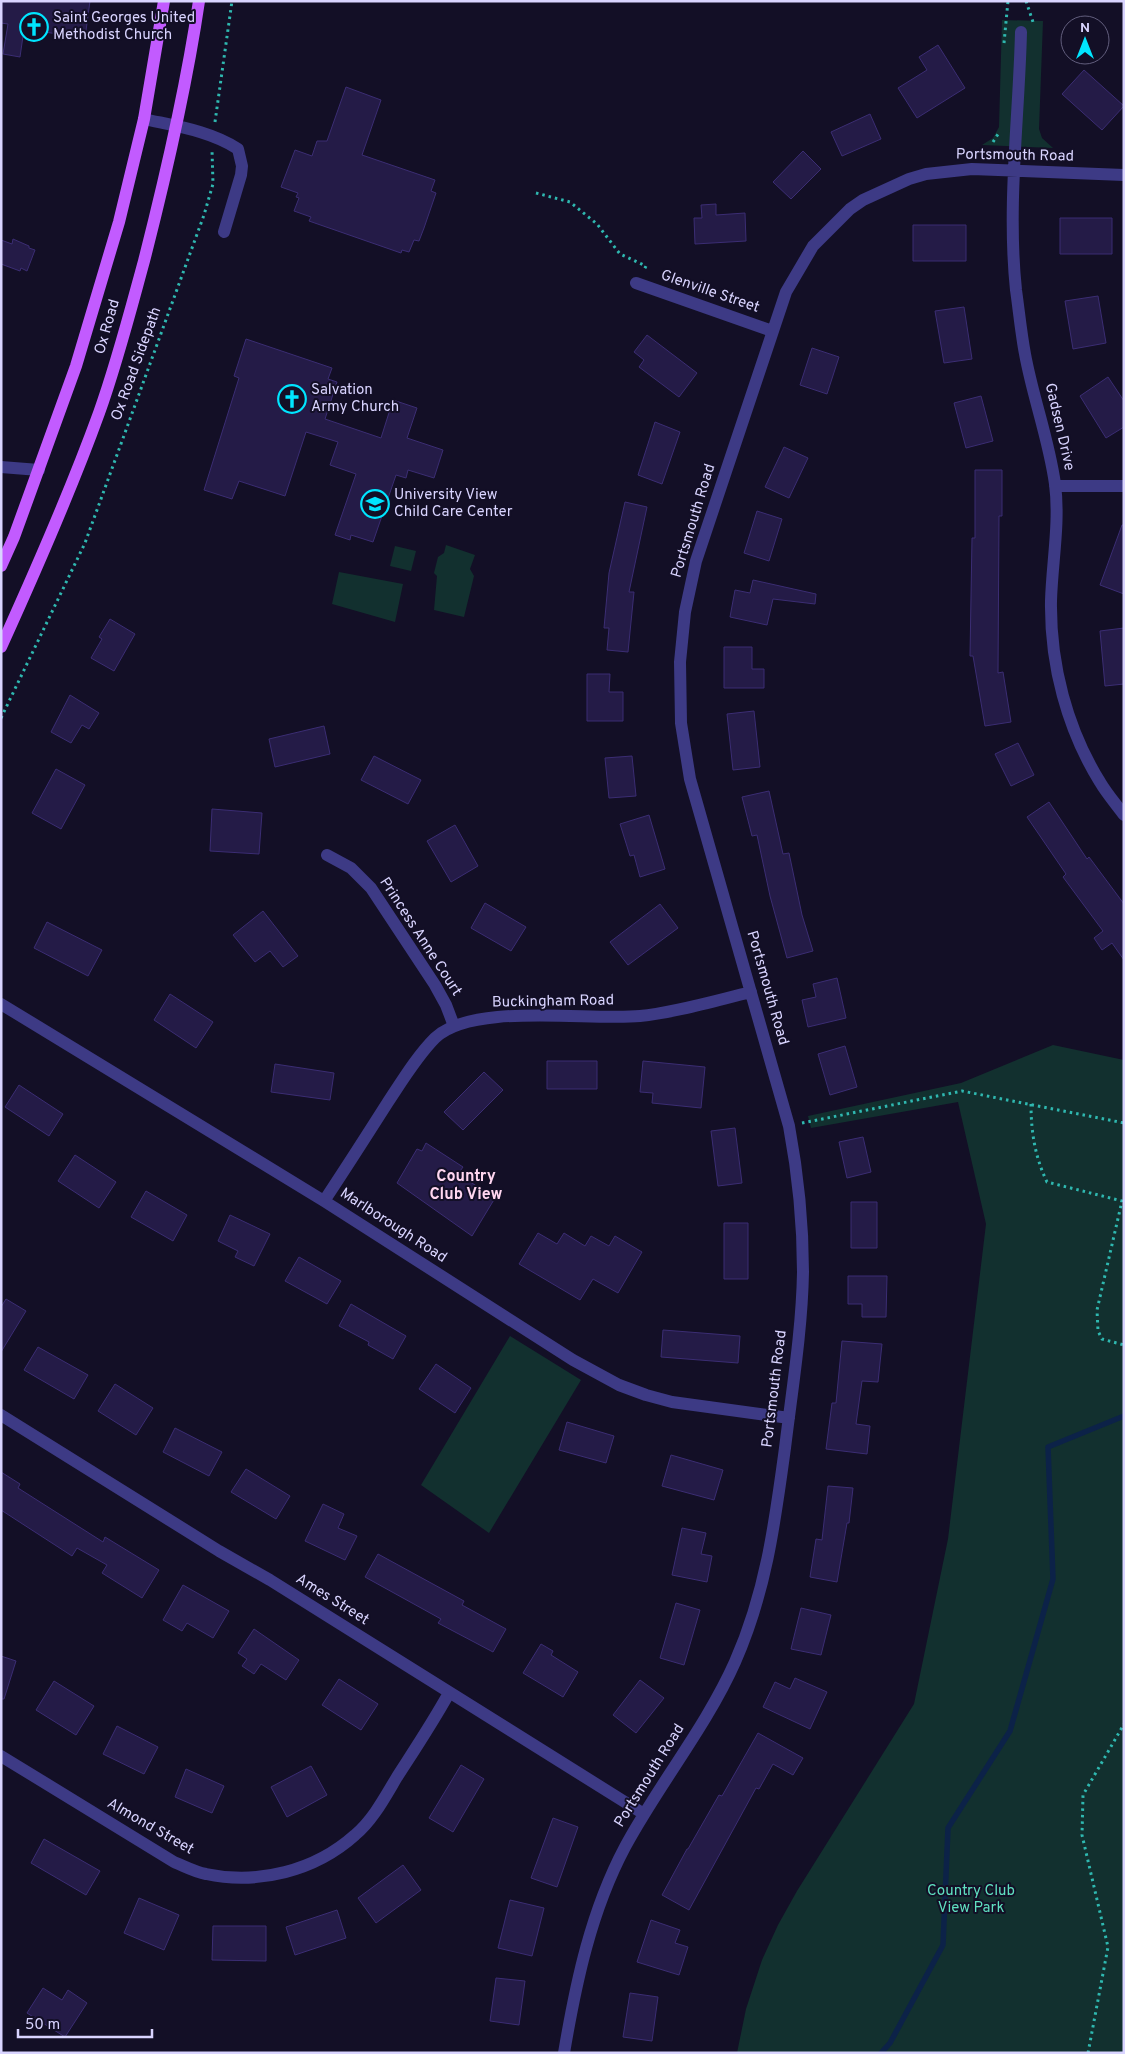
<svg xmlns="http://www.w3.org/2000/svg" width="1125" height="2054" font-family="Overpass,sans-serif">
  <rect width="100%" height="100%" fill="#130f26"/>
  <path fill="#12302f" d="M1002 20 1043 21 1039 129 1042 138 1053 148 982 145 993 138 999 127Z
    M446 545 475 555 470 569 474 576 464 617 434 610 437 576 434 573 438 557 444 553Z
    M395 546 416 551 411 571 390 566Z
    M339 572 403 584 395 622 332 604Z
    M1053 1045 1124 1060V2053H737L746 2009 762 1960 778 1925 797 1891 914 1704 948 1539 986 1224 958 1102 811 1128 808 1116 961 1083Z
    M510 1336 581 1380 489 1533 421 1485Z"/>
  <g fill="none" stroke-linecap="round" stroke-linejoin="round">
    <path stroke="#0c2248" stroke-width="5.5" d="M881 2053 890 2043 943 1945 948 1828 1010 1731 1053 1579 1048 1447 1124 1416"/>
  </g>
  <path fill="#241b47" stroke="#3b2d73" d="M1 1H90L85 38 24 29 20 57 3 54 8 24 1 23Z
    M938 45 965 88 917 118 898 88 927 70 919 57Z
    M1084 70 1124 106 1102 130 1062 94Z
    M346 87 381 100 362 155 435 180 431 191 436 193 424 228 419 241 414 240 409 252 402 250 401 253 309 221 311 217 294 211 299 198 296 197 298 193 281 187 295 150 312 156 317 141H327Z
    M870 114 881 139 842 156 831 132Z
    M803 151 821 169 791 199 773 182Z
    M716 204V215L745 213 746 241 695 244 694 218H702L701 205Z
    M1060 218H1112V254H1060Z
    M913 225H966V261H913Z
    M13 239 29 246V248L35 250 27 271 21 268 20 271 1 264V240L12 244Z
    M1098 296 1106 343 1073 349 1065 301Z
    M964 307 972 359 944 363 935 311Z
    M647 335 697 373 679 397 639 367 644 360 634 352Z
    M246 339 332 368 328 379 337 382 325 419 381 438 393 400 417 408 407 438 443 450 434 478 408 470 406 478 396 475 373 542 351 535 350 540 335 535 356 474 330 465 338 442 306 432 285 496 239 481 232 499 204 490 239 378 234 376Z
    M812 348 839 357 827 394 800 385Z
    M1108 377 1124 401V427L1106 438 1080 396Z
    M981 396 993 441 966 448 954 403Z
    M655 422 680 432 662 484 638 475Z
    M784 447 808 458 789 498 765 487Z
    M975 470H1002V516H999L998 673 1003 672 1011 722 985 726 973 656H970L972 538H975Z
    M625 502 647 507 629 592H634L628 652 607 650 609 628H604L609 573Z
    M757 511 782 519 769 561 744 553Z
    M1122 525H1124V594L1100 585Z
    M753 580 816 594 815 604 773 599 767 625 730 617 735 590 750 593Z
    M110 619 135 634 114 671 91 658 102 639 99 637Z
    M1124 628V684L1105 686 1100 631Z
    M724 647H752V669H764V688H724Z
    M587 674H610L609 692H623V721H587Z
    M70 695 99 713 89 729 82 725 71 743 51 732Z
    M754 711 760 767 733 770 727 714Z
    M324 726 330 754 275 767 269 739Z
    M1018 743 1034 775 1011 786 995 754Z
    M374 756 421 780 408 804 361 780Z
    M632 756 636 796 609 798 605 758Z
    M56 769 85 785 61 829 32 813Z
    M769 791 783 854 789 853 802 915 813 951 787 958 770 896 757 835 752 836 742 797Z
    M1049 802 1087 859 1089 857 1124 904V960L1112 943 1102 950 1094 938 1103 931 1063 877 1066 874 1027 817Z
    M212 809 262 813 259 854 210 851Z
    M649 815 665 869 640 877 634 855 630 856 620 824Z
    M455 825 478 866 451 882 427 841Z
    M485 903 526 927 511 951 471 928Z
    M660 904 678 928 628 965 610 942Z
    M263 911 298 956 283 967 270 951 255 962 233 935Z
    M47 922 102 950 88 976 34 948Z
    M837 978 846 1018 808 1027 802 1000 816 997 813 984Z
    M170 994 213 1022 196 1048 154 1020Z
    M845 1046 857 1087 830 1095 818 1054Z
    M547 1061H597V1089H547Z
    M643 1061 705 1067 701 1108 652 1103 653 1093 640 1092Z
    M275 1064 334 1073 330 1100 271 1092Z
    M484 1072 503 1090 463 1130 444 1112Z
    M19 1085 63 1114 49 1136 5 1107Z
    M735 1128 742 1183 718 1186 711 1131Z
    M863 1137 871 1172 847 1178 839 1142Z
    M426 1143 463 1167 458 1174 495 1198 472 1236 397 1183 417 1149 422 1151Z
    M75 1155 116 1182 99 1208 58 1181Z
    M146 1191 187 1215 173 1241 131 1217Z
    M851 1202H877V1248H851Z
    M230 1215 270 1234 254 1266 235 1257 238 1251 218 1241Z
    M724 1223H748V1279H724Z
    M538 1233 557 1244 564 1233 585 1246 591 1236 609 1246 615 1236 642 1252 618 1293 593 1279 580 1300 519 1264Z
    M299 1257 341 1281 327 1304 285 1281Z
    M848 1276H887L886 1317H862V1304H848Z
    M6 1299 26 1311 1 1352V1307Z
    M351 1304 406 1336 393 1359 368 1345 369 1342 339 1326Z
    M663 1330 740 1336 738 1363 661 1357Z
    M842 1341 882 1344 878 1382 862 1381 856 1424 870 1426 867 1454 826 1449 832 1403H836Z
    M38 1347 88 1375 74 1399 24 1370Z
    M436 1364 471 1388 455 1413 419 1389Z
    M115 1384 153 1408 136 1435 98 1411Z
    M567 1422 614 1436 606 1463 559 1450Z
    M175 1428 222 1452 209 1476 163 1452Z
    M671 1455 723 1470 714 1500 662 1486Z
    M246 1469 290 1496 276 1519 231 1492Z
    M1 1472 20 1484 18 1488 103 1542 105 1537 159 1570 142 1598 102 1573 107 1565 77 1548 72 1556 1 1510Z
    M828 1486 853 1488 849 1523H847L837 1582 810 1577 816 1539 822 1540Z
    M323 1504 344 1514 338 1528 357 1536 345 1560 305 1541Z
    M682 1528 706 1533 701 1554 712 1556 707 1582 672 1575Z
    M378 1554 464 1601 462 1605 506 1629 493 1652 438 1623 441 1619 365 1577Z
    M183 1585 229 1611 213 1638 187 1623 182 1631 163 1620Z
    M676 1603 700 1610 684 1665 660 1658Z
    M801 1608 831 1615 821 1655 791 1649Z
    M254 1629 299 1660 286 1680 261 1664 254 1674 242 1666 247 1659 238 1653Z
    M541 1644 553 1651 551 1655 578 1672 563 1697 523 1673Z
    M1 1656 16 1661 4 1699H1Z
    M795 1678 827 1692 810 1729 763 1707 775 1682 790 1689Z
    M339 1679 378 1704 361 1730 322 1705Z
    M640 1680 664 1698 636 1733 613 1715Z
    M54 1681 94 1706 76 1735 36 1710Z
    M117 1726 158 1747 144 1774 103 1754Z
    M758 1733 803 1758 793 1775 773 1764 759 1789 756 1788 689 1910 662 1895 687 1849H688L719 1795 722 1796Z
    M461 1765 484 1779 453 1832 429 1818Z
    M311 1766 327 1795 287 1817 271 1787Z
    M186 1769 224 1786 212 1813 175 1797Z
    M553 1818 578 1827 557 1887 531 1878Z
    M44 1839 100 1871 86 1895 31 1863Z
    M403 1865 421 1890 376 1923 358 1898Z
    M139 1898 179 1915 164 1950 124 1933Z
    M510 1900 544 1908 532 1956 498 1948Z
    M337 1910 346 1938 295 1955 286 1927Z
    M651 1920 680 1930 675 1943 688 1947 679 1975 637 1962Z
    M213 1926H266V1961L212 1960Z
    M496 1978 525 1981 519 2025 490 2021Z
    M43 1988 62 2000 68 1990 87 2003 65 2037 27 2013Z
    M630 1993 658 1997 652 2041 623 2037Z"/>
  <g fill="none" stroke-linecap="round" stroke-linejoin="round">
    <path stroke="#2fb8b0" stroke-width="3" stroke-dasharray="2.5 4" stroke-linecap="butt" d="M1026 1 1033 22
      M1004 43 1008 1
      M215 122 232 1
      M993 142 1000 131
      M536 193 570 202 597 224 620 254 646 266 644 270
      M1 718 85 543 204 215 213 184 212 150
      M1031 1104C1031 1132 1035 1157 1047 1182L1122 1201 1097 1310 1098 1331 1102 1339 1124 1345
      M802 1123 962 1091 1124 1123
      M1088 2053 1108 1947 1082 1835 1083 1795 1124 1724"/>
    <path stroke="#3d3a85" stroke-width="12" d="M1021 32C1019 117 1007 205 1016 290 1019 311 1021 333 1025 354 1033 398 1049 440 1055 484 1060 523 1052 563 1051 601 1050 664 1067 729 1100 782 1107 794 1116 804 1124 815
      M144 119C175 126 211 131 238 149L242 166 241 175 224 232
      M636 283 772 331
      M1 467 39 470
      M1055 486H1124
      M327 855 351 868 371 888 435 985 446 1005 454 1026
      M1 1004 324 1201 573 1360 619 1385 646 1395 672 1402 789 1418
      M324 1201C346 1168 367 1135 388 1102 402 1081 417 1056 435 1038 472 1002 589 1021 640 1016 677 1012 714 1001 751 992
      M1 1415 219 1551 270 1580 644 1814
      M1 1756 174 1862C184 1866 195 1872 206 1874 258 1885 315 1871 355 1835 373 1820 385 1797 397 1777 415 1749 433 1722 449 1693
      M564 2053C576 1982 591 1911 625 1847 659 1784 706 1727 735 1662 766 1592 775 1522 785 1448 792 1390 802 1330 803 1272 803 1223 798 1174 789 1126L690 779 681 723 680 662 685 612 696 561 786 292 813 246 850 209 863 200 909 179 926 174 972 169 1124 175"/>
    <path stroke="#c25bff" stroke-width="12" d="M1 566 14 537 76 366 119 222 144 119 164 1
      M1 647C36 570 70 493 99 413 117 363 130 312 144 261 166 175 186 89 199 1"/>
  </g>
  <defs>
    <symbol id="church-ring" viewBox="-11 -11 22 22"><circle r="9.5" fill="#130f26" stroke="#00e5ff" stroke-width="1.5"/><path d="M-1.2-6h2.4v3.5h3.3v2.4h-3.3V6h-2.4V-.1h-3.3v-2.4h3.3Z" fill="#00e5ff"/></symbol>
    <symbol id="school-ring" viewBox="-11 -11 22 22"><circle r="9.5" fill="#130f26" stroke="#00e5ff" stroke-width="1.5"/><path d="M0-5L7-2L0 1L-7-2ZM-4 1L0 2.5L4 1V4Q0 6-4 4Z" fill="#00e5ff"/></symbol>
  </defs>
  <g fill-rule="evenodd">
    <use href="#church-ring" x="18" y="11" width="32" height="32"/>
    <use href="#church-ring" x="276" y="383" width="32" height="32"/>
    <use href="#school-ring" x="359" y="488" width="32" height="32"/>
  </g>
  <g text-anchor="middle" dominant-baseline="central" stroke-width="4" stroke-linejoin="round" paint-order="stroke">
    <g font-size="15" fill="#d9d4ff" stroke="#130f26" text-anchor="start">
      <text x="53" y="18">Saint Georges United<tspan x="53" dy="17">Methodist Church</tspan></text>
      <text x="311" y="390">Salvation<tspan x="311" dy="17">Army Church</tspan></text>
      <text x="394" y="495">University View<tspan x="394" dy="17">Child Care Center</tspan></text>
    </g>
    <g font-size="15" fill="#d9d4ff" stroke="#130f26">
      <text transform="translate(1015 156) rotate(1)">Portsmouth Road</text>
      <text transform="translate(710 292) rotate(19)">Glenville Street</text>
      <text transform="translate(108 327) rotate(-74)">Ox Road</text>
      <text transform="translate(137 364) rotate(-70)">Ox Road Sidepath</text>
      <text transform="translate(1059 427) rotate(77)">Gadsen Drive</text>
      <text transform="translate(694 521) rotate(-73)">Portsmouth Road</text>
      <text transform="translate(420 937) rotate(57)">Princess Anne Court</text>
      <text transform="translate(767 988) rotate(74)">Portsmouth Road</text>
      <text transform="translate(553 1002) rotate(-1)">Buckingham Road</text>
      <text transform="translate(393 1226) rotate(33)">Marlborough Road</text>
      <text transform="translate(775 1389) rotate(-83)">Portsmouth Road</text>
      <text transform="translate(332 1600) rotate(32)">Ames Street</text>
      <text transform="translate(650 1776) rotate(-58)">Portsmouth Road</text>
      <text transform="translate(150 1827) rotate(30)">Almond Street</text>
    </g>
    <g font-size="15" fill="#5fe0c0" stroke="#130f26">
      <text x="971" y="1891">Country Club<tspan x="971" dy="17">View Park</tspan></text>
    </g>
    <g font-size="16" font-weight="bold" fill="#ffd6f0" stroke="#130f26">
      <text x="466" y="1177">Country<tspan x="466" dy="18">Club View</tspan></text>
    </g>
  </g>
  <rect width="1125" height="2054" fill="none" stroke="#d9d4ff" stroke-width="5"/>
  <g transform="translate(1085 40)"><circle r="24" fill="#130f26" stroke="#625e7d"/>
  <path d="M0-4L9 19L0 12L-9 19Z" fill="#00e5ff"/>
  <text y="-8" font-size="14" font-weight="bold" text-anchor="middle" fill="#d9d4ff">N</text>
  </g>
  <path d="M18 2029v8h134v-8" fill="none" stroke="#d9d4ff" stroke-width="2.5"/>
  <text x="25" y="2029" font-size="15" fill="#d9d4ff" stroke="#130f26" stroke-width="4" paint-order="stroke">50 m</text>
</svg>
